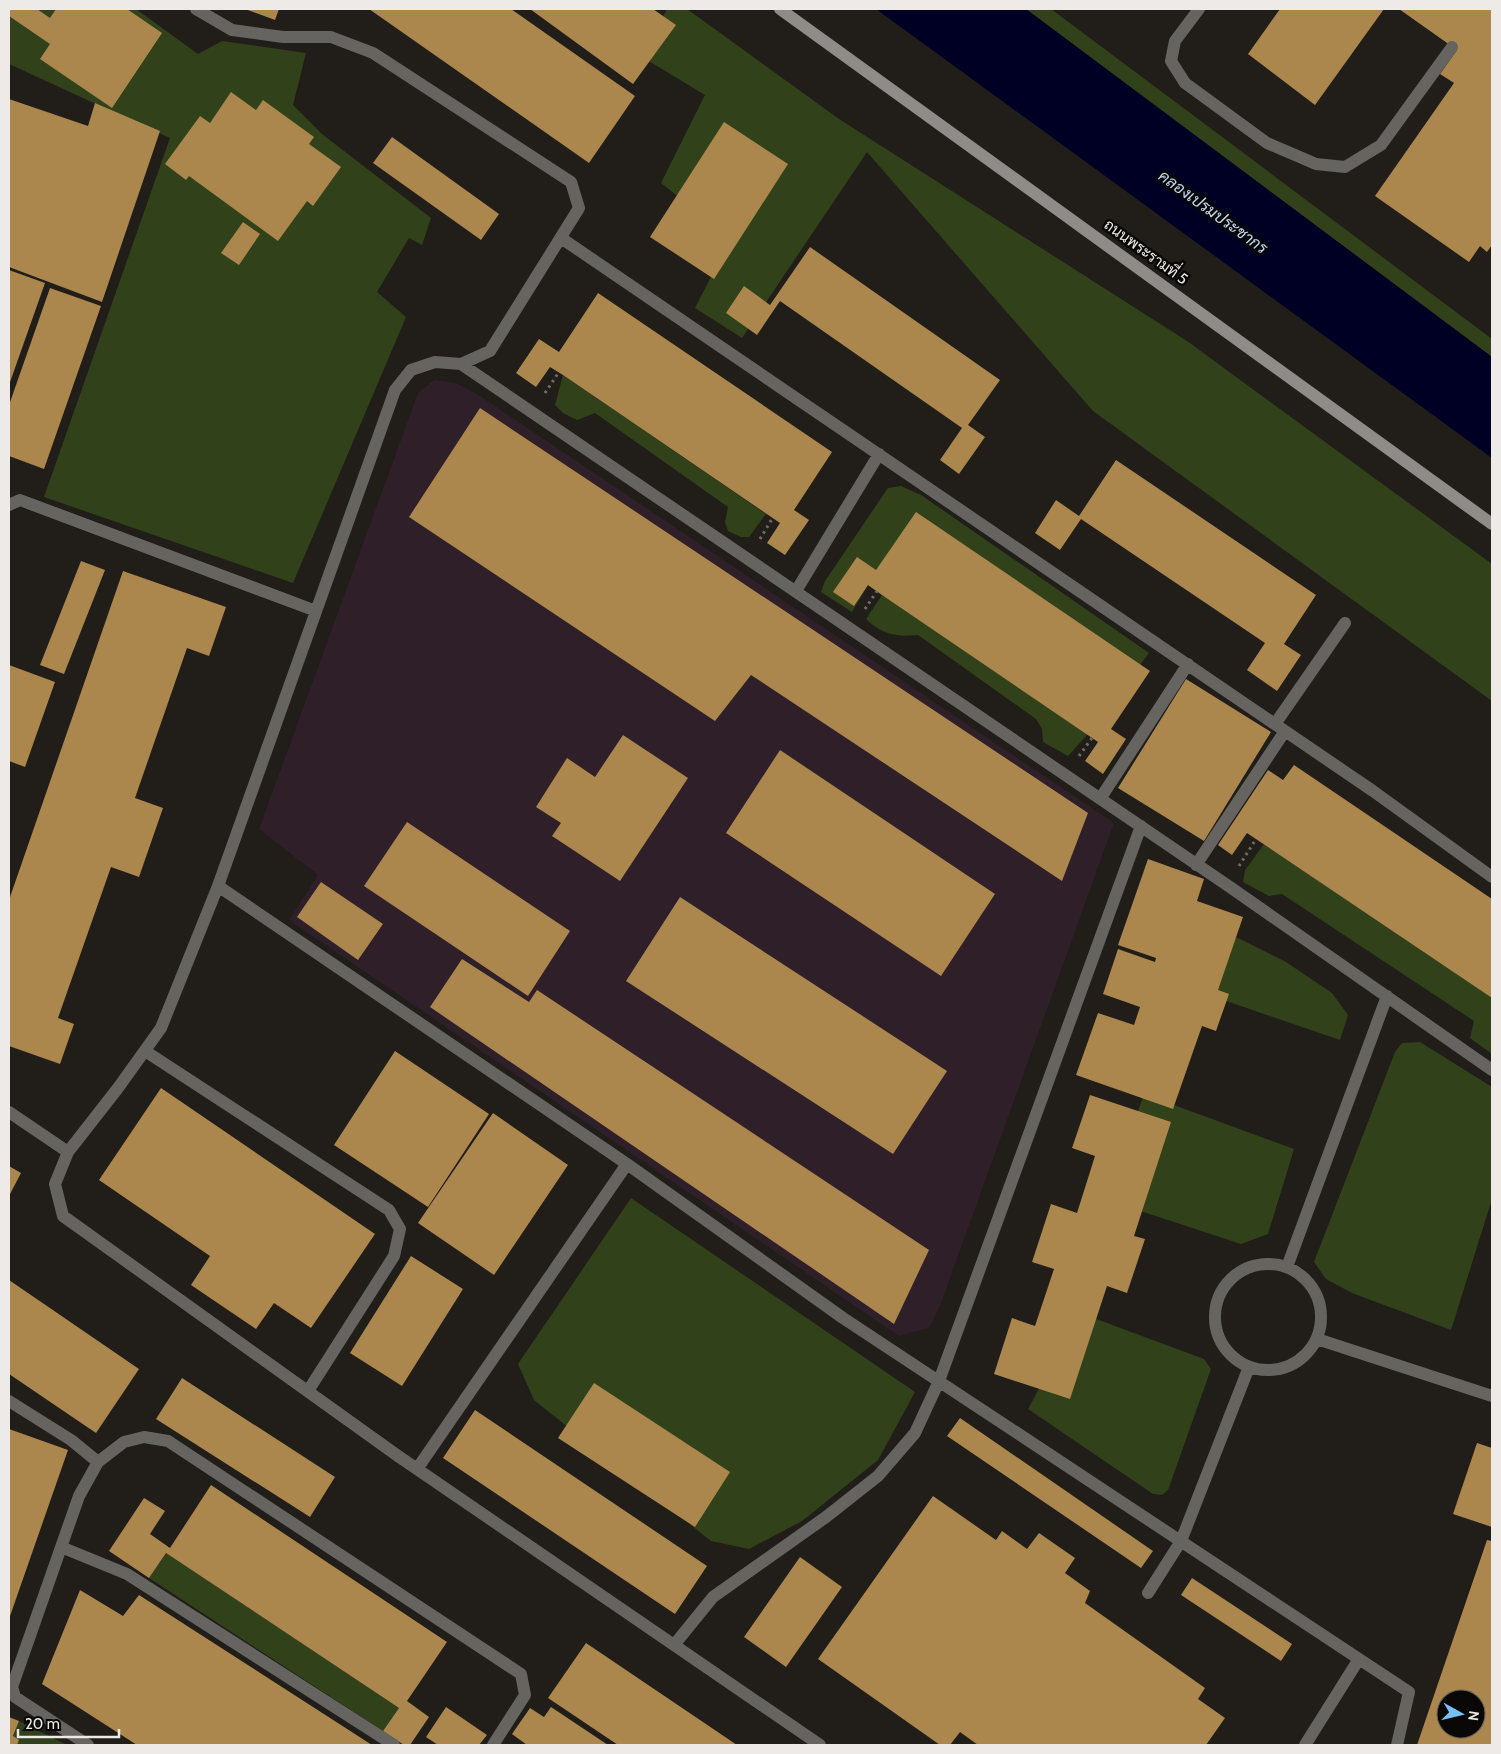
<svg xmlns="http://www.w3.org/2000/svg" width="1501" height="1754" font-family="Cabin,Sarabun,sans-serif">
  <rect width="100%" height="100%" fill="#211d19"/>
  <path fill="#2f1f29" d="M434 380 456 383 480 396 1114 823 940 1306 929 1328 899 1336 289 920 318 875 259 829 418 393Z"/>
  <path fill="#31421b" d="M9 9H136L198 54 222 41 306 53 293 105 322 134 431 218 422 245 409 238 377 292 406 317 293 583 44 497 170 138 9 64Z
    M667 9H687L839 119 1187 341 1492 564V701L1093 411 867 152 742 338 695 308 731 238 661 183 705 95 642 57Z
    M1026 9H1051L1492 339V357Z
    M563 375 766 514 749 537H741L728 531 725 522 728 507 595 413 577 420 563 413 555 405Z
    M901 486 921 495 1149 653 1087 735 1068 756 1043 742 1042 729 1036 719 918 635C896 637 883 635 866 619L882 595 868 585 852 612 821 592 825 581 888 488Z
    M1264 844 1492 998V1054L1470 1038 1474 1021 1282 894 1269 896 1243 882 1245 870Z
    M1236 937 1286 962 1332 993 1348 1015 1340 1040 1212 996Z
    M1420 1042 1492 1087V1199L1451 1330 1352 1293 1326 1279 1314 1262 1395 1052 1402 1043Z
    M1144 1094 1294 1149 1268 1234 1241 1244 1107 1200Z
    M631 1198 915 1392 878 1460 802 1521 749 1549 711 1541 534 1400 518 1364Z
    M1080 1313 1204 1359 1211 1369 1168 1490 1162 1495 1153 1494 1028 1409Z
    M166 1553 399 1708 383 1731 149 1578Z
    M19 1721 67 1745H10Z"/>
  <path fill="#000025" d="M876 9H1026L1492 357V458Z"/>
  <path fill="#ab864d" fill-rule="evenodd" d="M9 9H37L50 18 56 9H127L162 33 112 108 40 59 50 44 9 16Z
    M245 9H279L275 20Z
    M369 9H511L635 96 589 163Z
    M530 9H653L676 25 633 84Z
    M1280 9H1384L1315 105 1248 54Z
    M1399 9H1492V245L1487 252 1480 246 1469 262 1375 196 1454 83 1440 74 1457 50Z
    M231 92 256 110 263 100 314 137 309 144 341 167 313 206 307 201 278 241 189 176 186 180 165 164 200 116 210 123Z
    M9 99 88 126 95 103 160 131 102 302 9 267Z
    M724 122 788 164 714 279 650 237Z
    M392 137 499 214 481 240 373 163Z
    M243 222 260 234 239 265 221 253Z
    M810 247 1000 380 968 425 985 437 959 474 940 460 962 428 780 301 757 335 726 313 744 286 770 305Z
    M9 270 45 283 9 385Z
    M50 288 101 306 44 469 9 456V405Z
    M598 293 832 452 794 510 809 520 785 555 767 543 780 523 563 375 550 367 536 387 516 373 539 339 559 352Z
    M480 408 1088 813 1062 881 751 675 715 721 409 517Z
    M1116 460 1316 595 1284 644 1301 655 1277 691 1247 670 1265 643 1081 519 1060 550 1035 533 1056 500 1079 516Z
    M916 512 1150 671 1111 729 1126 739 1103 774 1085 761 1098 742 882 595 868 585 854 606 833 592 857 557 876 570Z
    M81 561 105 570 64 674 40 665Z
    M123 571 226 607 209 656 187 648 135 798 163 808 139 877 111 867 58 1018 74 1024 60 1064 9 1046V900Z
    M9 665 55 682 25 767 9 761Z
    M1186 679 1271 732 1204 841 1118 788Z
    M623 735 688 778 620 881 552 836 561 823 536 807 567 758 595 777Z
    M780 750 995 894 941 976 726 833Z
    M1294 765 1492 899V998L1247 833 1232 855 1218 845 1268 770 1283 780Z
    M407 822 570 931 528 996 364 886Z
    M1148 859 1204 879 1197 901 1243 917 1218 990 1229 994 1216 1031 1202 1026 1173 1109 1076 1075 1098 1013 1134 1025 1140 1007 1103 994 1118 949 1155 962 1156 958 1118 945Z
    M321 882 383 924 358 960 297 917Z
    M680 897 947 1071 893 1154 626 981Z
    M462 959 529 1002 537 990 929 1250 894 1324 430 1007Z
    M395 1051 489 1114 428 1207 334 1145Z
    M161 1088 375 1234 311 1328 274 1303 256 1329 191 1285 210 1256 99 1180Z
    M1090 1095 1171 1122 1134 1236 1145 1239 1127 1293 1107 1286 1070 1399 994 1374 1012 1318 1035 1326 1054 1269 1032 1262 1051 1204 1077 1213 1095 1156 1072 1148Z
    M493 1113 568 1165 494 1275 418 1223Z
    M9 1166 21 1173 9 1196Z
    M411 1256 463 1289 402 1386 350 1353Z
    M9 1280 139 1369 96 1433 9 1374Z
    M182 1378 335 1477 310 1517 156 1419Z
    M594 1383 730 1472 695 1527 558 1438Z
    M475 1410 707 1566 675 1614 443 1458Z
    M960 1418 1153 1551 1141 1568 947 1436Z
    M9 1429 68 1450 9 1619Z
    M1477 1443 1492 1448V1527L1453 1514Z
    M211 1485 447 1642 407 1701 429 1717 410 1745H404L383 1731 399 1708 166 1553 149 1578 109 1551 144 1498 165 1511 150 1534 170 1548Z
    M933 1496 996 1540 1002 1531 1027 1549 1039 1533 1075 1558 1065 1573 1090 1591 1085 1603 1205 1688 1198 1699 1225 1718 1206 1745H978L960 1732 950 1745H940L818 1659Z
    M1487 1540 1492 1541V1745H1417ZM1446 1699H1476V1729H1446Z
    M800 1557 842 1587 786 1667 744 1637Z
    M1192 1578 1292 1644 1281 1661 1181 1595Z
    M80 1590 123 1616 139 1595 372 1745H137L42 1684Z
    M586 1643 737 1745H618L548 1698Z
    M446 1707 487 1735 479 1745H438L426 1737Z
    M551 1707 608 1745H527L512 1734 530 1708 544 1717Z
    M9 1717 19 1721 13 1736 19 1740 17 1745H9Z"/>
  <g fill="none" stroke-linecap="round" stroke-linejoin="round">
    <path stroke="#6f6b67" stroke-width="3" stroke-dasharray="2.5 4" stroke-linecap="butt" d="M545 393 559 372
      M760 539 772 519
      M865 609 877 591
      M1079 756 1092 738
      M1239 866 1256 839"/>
    <path stroke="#666461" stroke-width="12" d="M196 9 232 30 283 37H331L373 53 571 182 579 208 490 351 461 364 435 362 411 370 395 390 218 886 161 1028 118 1088 68 1152 55 1184 63 1216 398 1456 820 1745
      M1199 9 1175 41 1171 61 1185 83 1267 143 1316 164 1345 167 1381 145 1452 47
      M561 238 1373 791 1492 877
      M461 364 1227 885 1492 1070
      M9 505 20 500 316 611
      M796 591 879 454
      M1275 724 1345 623
      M1100 799 1188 664
      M1196 865 1285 731
      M218 886 627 1164 843 1318 1409 1692 1397 1745
      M145 1051 389 1210 400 1229 394 1256 308 1391
      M9 1112 68 1152
      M1215 1317a53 53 0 1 1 106 0a53 53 0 1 1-106 0Z
      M1287 1267 1387 996
      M1317 1339 1492 1396
      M9 1401 71 1440 98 1462
      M417 1469 627 1164
      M61 1547 127 1574 394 1745
      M1148 1593 1181 1541 1249 1367
      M674 1645 713 1597 826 1517 878 1476 915 1433 939 1381 1141 826
      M88 1745 15 1697 12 1687 79 1496 98 1462 124 1442 144 1437 168 1441 521 1674 525 1695 493 1745
      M1305 1745 1359 1659"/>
    <path stroke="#8f8b88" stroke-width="12" d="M780 9 1492 524"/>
  </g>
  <g text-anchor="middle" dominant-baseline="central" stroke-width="5" stroke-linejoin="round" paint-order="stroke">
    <g font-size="15" fill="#edeae7" stroke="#090806">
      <text transform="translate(1146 252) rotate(36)">ถนนพระรามที่ 5</text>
    </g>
    <g font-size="16" font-style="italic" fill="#c3d8f5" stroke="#090806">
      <text transform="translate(1213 212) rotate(36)">คลองเปรมประชากร</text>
    </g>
  </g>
  <rect width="1501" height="1754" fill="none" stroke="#edeae7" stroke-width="20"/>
  <g transform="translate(1461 1714) rotate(98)"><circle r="24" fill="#090806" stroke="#646260"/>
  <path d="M0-4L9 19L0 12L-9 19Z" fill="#73c1f5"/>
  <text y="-8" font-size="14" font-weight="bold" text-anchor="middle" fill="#edeae7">N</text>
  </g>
  <path d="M18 1729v8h101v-8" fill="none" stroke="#edeae7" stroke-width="2.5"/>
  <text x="25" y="1729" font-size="15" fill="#edeae7" stroke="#090806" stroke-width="4" paint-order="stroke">20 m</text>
</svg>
